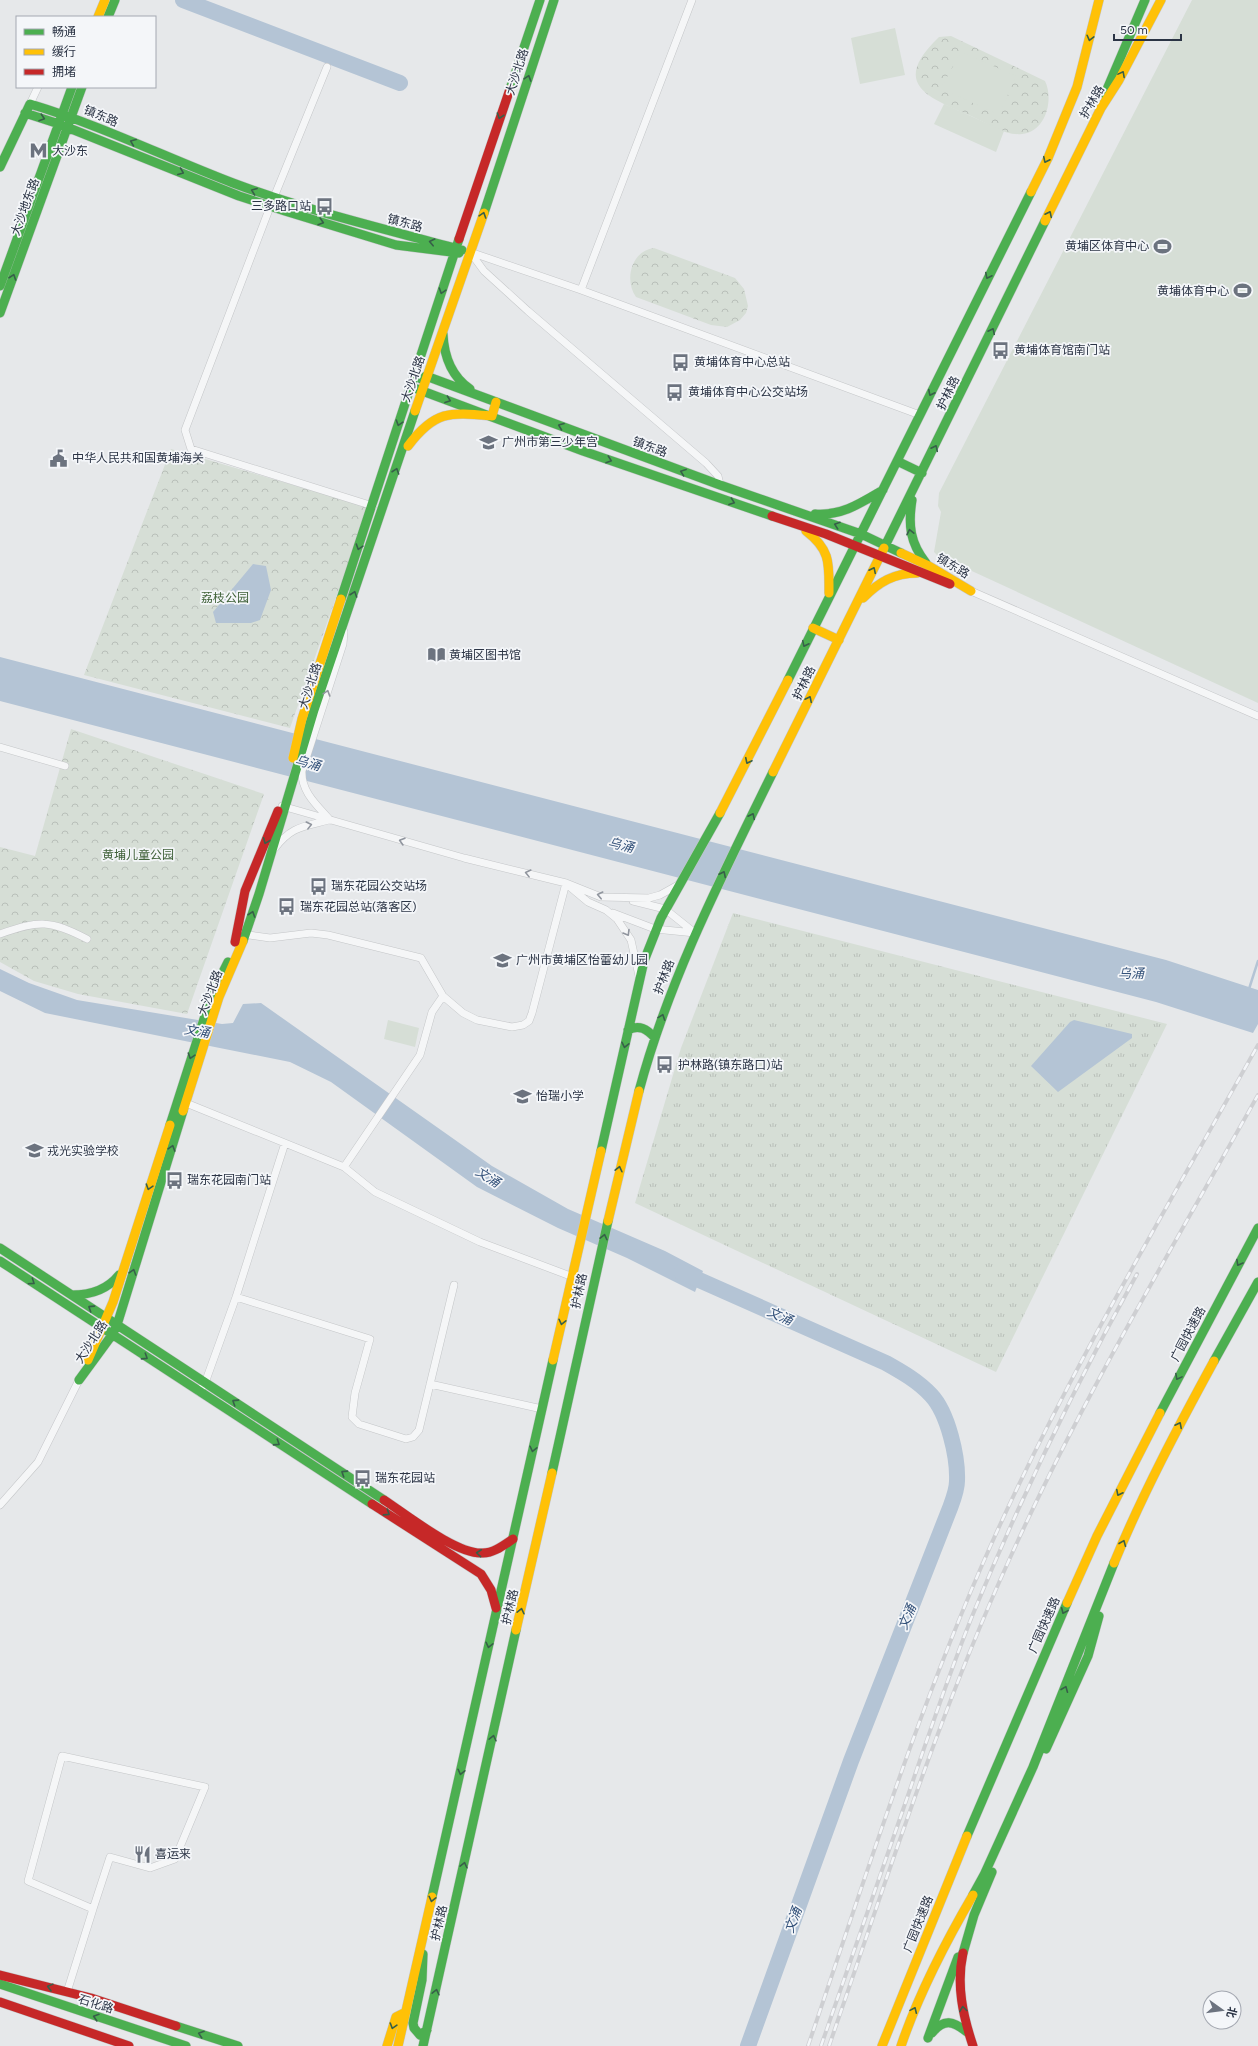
<svg xmlns="http://www.w3.org/2000/svg" width="1258" height="2046" font-family="Figtree,'Noto Sans SC',sans-serif">
  <defs>
    <pattern id="grass-tufts" width="24" height="20" patternUnits="userSpaceOnUse"><rect width="24" height="20" fill="#d6ded6"/><path d="M3 7l-1-3M5 7V3M7 7l1-3M15 17l-1-3M17 17v-4M19 17l1-3" fill="none" stroke="#b8bfb9"/></pattern>
    <pattern id="park-crowns" width="20" height="18" patternUnits="userSpaceOnUse"><rect width="20" height="18" fill="#d6ded6"/><path d="M2 6a3 3 0 1 1 6 0M12 15a3 3 0 1 1 6 0" fill="none" stroke="#b8bfb9"/></pattern>
  </defs>
  <rect width="100%" height="100%" fill="#e6e8ea"/>
  <path fill="url(#grass-tufts)" d="M733 913 1167 1024 996 1372 635 1203 681 1048Z"/>
  <path fill="url(#park-crowns)" d="M951 36 1045 81C1054 99 1046 132 1022 134 1005 136 987 123 971 116 927 97 890 84 939 37Z
    M654 248 735 278 744 289 748 306 746 313 740 320 727 327 711 325 636 297C624 280 631 251 654 248Z
    M171 449 368 507 290 728 84 675Z
    M71 729 264 794 187 1014 78 994 34 981 0 962V847L35 856Z"/>
  <path fill="#d6ded6" d="M1192 0H1258V703L937 555 934 552 941 512 938 506 939 493Z
    M895 28 905 75 860 84 851 38Z
    M961 52 1016 76 999 115 941 88Z
    M944 104 1004 131 996 152 934 124Z
    M388 1020 419 1028 415 1047 384 1039Z"/>
  <path fill="#b4c4d5" d="M253 564 266 566 271 590 260 620 251 623H216L213 612Z
    M0 657 1166 960 1258 990V1024L1253 1033 1156 1002 0 701Z
    M0 969 29 983 77 1000 222 1024 233 1023 243 1004 261 1003 492 1166 568 1209 665 1251 703 1271 695 1292 627 1258 558 1228 477 1187 331 1082 290 1062 45 1013 0 991Z
    M1074 1020 1132 1034V1038L1058 1092 1031 1066 1070 1022Z"/>
  <g fill="none" stroke-linecap="round" stroke-linejoin="round">
    <path stroke="#b4c4d5" stroke-width="2.5" d="M1249 989 1258 961"/>
    <path stroke="#b4c4d5" stroke-width="16" d="M183 0 400 83
      M681 1272 886 1363C902 1372 918 1381 931 1395 948 1413 958 1457 957 1481 957 1490 953 1500 950 1508L851 1761 748 2046"/>
    <defs>
      <path id="street" d="M327 67 270 207 185 430 191 449 373 506
        M30 104 38 87
        M470 252 581 290 920 415
        M470 252 484 271 528 311 706 463 718 476 720 485
        M581 290 692 0
        M971 591 1258 716
        M0 747 65 766
        M282 806 464 858 566 883 601 897 649 898 660 895 678 885
        M330 820C317 805 301 792 302 771L343 644 344 632
        M275 848C292 826 303 827 329 820
        M570 887 588 902 606 910 617 919 631 940 639 976
        M633 901 665 909 695 933
        M613 913 655 929 695 933
        M0 934C40 920 50 920 87 939
        M242 934 270 938 311 933 328 935 421 958 443 996 463 1013 477 1020 512 1027 523 1025 529 1021 532 1013 566 883
        M186 1103 344 1167 375 1192 480 1242 573 1277
        M344 1167 420 1055 432 1012 443 996
        M236 1297 370 1339 355 1393 352 1417 359 1424 406 1439 413 1437 419 1430 454 1285
        M430 1384 542 1409
        M199 1392 205 1383 236 1297 285 1143
        M0 1505 38 1462 79 1380
        M67 1992 93 1909 28 1881 62 1756 205 1787 175 1859 150 1868 110 1857 93 1909"/>
      <path id="fast" d="M108 17 115 0
        M510 89 540 0
        M1105 94 1145 0
        M25 113 59 124 239 196 285 211 396 245 459 253
        M0 167 30 104C100 125 165 157 233 183 308 211 385 229 462 250
        M484 213 554 0
        M0 286 72 87
        M0 313 82 87
        M443 334C444 356 451 376 470 389
        M421 379 426 376 720 485 861 534 901 553
        M417 389 583 451 772 516
        M897 461 922 473
        M912 500C908 525 910 543 926 563
        M815 514C842 516 861 503 883 490
        M884 548 1045 221
        M341 599 459 239
        M788 680 1031 192
        M243 941 259 894 314 710 415 411
        M628 1030C639 1024 647 1029 655 1038
        M639 1091C669 979 722 876 773 772
        M170 1125 212 994 228 962
        M601 1151 644 961 661 918 720 813
        M0 1248 384 1500
        M0 1261 372 1504
        M72 1295C91 1295 107 1290 119 1275
        M1214 1361 1258 1282
        M79 1380 112 1335 117 1325 183 1111
        M1160 1413 1258 1228
        M552 1473 608 1221
        M1046 1749 1088 1656 1099 1616
        M967 1836 1067 1603
        M973 1895 984 1875 1033 1767 1114 1563
        M432 1897 553 1360
        M963 1953 974 1915 992 1872
        M423 1954 422 1980 413 2023 414 2028 420 2035 427 2030
        M0 1984 186 2046
        M176 2026 238 2046
        M932 2033C944 2018 953 2021 967 2032
        M928 2038 958 1957
        M423 2046 516 1630"/>
      <path id="slow" d="M98 17 105 0
        M1031 192 1048 158 1077 87 1099 0
        M1045 221 1101 108 1119 80 1161 0
        M415 411 484 213
        M408 446C435 410 450 412 492 416L496 402
        M806 531C831 550 829 564 829 593
        M901 553 929 566 971 591
        M863 598C879 582 894 573 917 573
        M813 628 839 640
        M293 758 302 719 341 599
        M773 772 884 548
        M720 813 788 680
        M183 1111 219 997 243 941
        M608 1221 639 1091
        M88 1360 113 1302 170 1125
        M553 1360 601 1151
        M1114 1563C1143 1493 1178 1427 1214 1361
        M1067 1603 1097 1536 1160 1413
        M516 1630 552 1473
        M387 2046 396 2017 406 2012
        M398 2046 432 1897
        M882 2046 967 1836
        M901 2046C919 1993 945 1943 973 1895"/>
      <path id="jam" d="M459 239 510 89
        M772 516 826 534 950 584
        M235 942 245 891 278 811
        M384 1500C407 1515 457 1555 483 1553 494 1553 504 1545 513 1539
        M372 1504 481 1574 491 1590 496 1608
        M963 1953C956 1985 963 2016 973 2046
        M0 1975 91 1998 176 2026
        M0 2002 129 2046"/>
    </defs>
    <use href="#street" stroke="#c4c6c8" stroke-width="8"/>
    <use href="#fast" stroke="#c4c6c8" stroke-width="10"/>
    <use href="#slow" stroke="#c4c6c8" stroke-width="10"/>
    <use href="#jam" stroke="#c4c6c8" stroke-width="10"/>
    <use href="#street" stroke="#f5f6f7" stroke-width="7"/>
    <use href="#fast" stroke="#4caf50" stroke-width="9"/>
    <use href="#slow" stroke="#ffc107" stroke-width="9"/>
    <use href="#jam" stroke="#c62828" stroke-width="9"/>
    <defs>
      <path id="rail" d="M808 2046C865 1879 918 1709 990 1547 1067 1374 1166 1210 1258 1045
        M821 2046C849 1965 877 1884 905 1804 927 1740 948 1676 973 1614 1021 1497 1076 1384 1137 1274
        M829 2046C886 1882 938 1716 1010 1558 1082 1398 1173 1247 1258 1095"/>
    </defs>
    <use href="#rail" stroke="#cecfd2" stroke-width="4"/>
    <use href="#rail" stroke="#f4f6f9" stroke-width="2.5" stroke-dasharray="8" stroke-linecap="butt"/>
  </g>
  <defs><path id="oneway-chevron" d="M-2-3.5L2.5 0L-2 3.5" fill="none" stroke-width="1.6" stroke-linecap="round" stroke-linejoin="round"/></defs>
  <g stroke="#375f49">
    <use href="#oneway-chevron" transform="translate(1090 38) rotate(104)"/>
    <use href="#oneway-chevron" transform="translate(1122 74) rotate(-62)"/>
    <use href="#oneway-chevron" transform="translate(528 78) rotate(-72)"/>
    <use href="#oneway-chevron" transform="translate(500 116) rotate(109)"/>
    <use href="#oneway-chevron" transform="translate(42 118) rotate(18)"/>
    <use href="#oneway-chevron" transform="translate(133 142) rotate(-158)"/>
    <use href="#oneway-chevron" transform="translate(1046 160) rotate(116)"/>
    <use href="#oneway-chevron" transform="translate(181 172) rotate(22)"/>
    <use href="#oneway-chevron" transform="translate(254 191) rotate(-159)"/>
    <use href="#oneway-chevron" transform="translate(1049 214) rotate(-64)"/>
    <use href="#oneway-chevron" transform="translate(483 215) rotate(-72)"/>
    <use href="#oneway-chevron" transform="translate(321 222) rotate(17)"/>
    <use href="#oneway-chevron" transform="translate(432 242) rotate(-167)"/>
    <use href="#oneway-chevron" transform="translate(988 276) rotate(117)"/>
    <use href="#oneway-chevron" transform="translate(13 277) rotate(-71)"/>
    <use href="#oneway-chevron" transform="translate(442 291) rotate(108)"/>
    <use href="#oneway-chevron" transform="translate(992 331) rotate(-64)"/>
    <use href="#oneway-chevron" transform="translate(931 393) rotate(116)"/>
    <use href="#oneway-chevron" transform="translate(448 400) rotate(20)"/>
    <use href="#oneway-chevron" transform="translate(399 423) rotate(108)"/>
    <use href="#oneway-chevron" transform="translate(561 426) rotate(-159)"/>
    <use href="#oneway-chevron" transform="translate(935 448) rotate(-64)"/>
    <use href="#oneway-chevron" transform="translate(609 460) rotate(19)"/>
    <use href="#oneway-chevron" transform="translate(396 471) rotate(-71)"/>
    <use href="#oneway-chevron" transform="translate(683 472) rotate(-160)"/>
    <use href="#oneway-chevron" transform="translate(732 502) rotate(20)"/>
    <use href="#oneway-chevron" transform="translate(837 525) rotate(-161)"/>
    <use href="#oneway-chevron" transform="translate(910 532) rotate(-102)"/>
    <use href="#oneway-chevron" transform="translate(359 547) rotate(108)"/>
    <use href="#oneway-chevron" transform="translate(873 570) rotate(-64)"/>
    <use href="#oneway-chevron" transform="translate(354 594) rotate(-71)"/>
    <use href="#oneway-chevron" transform="translate(805 644) rotate(116)"/>
    <use href="#oneway-chevron" transform="translate(809 699) rotate(-64)"/>
    <use href="#oneway-chevron" transform="translate(748 761) rotate(116)"/>
    <use href="#oneway-chevron" transform="translate(752 816) rotate(-64)"/>
    <use href="#oneway-chevron" transform="translate(266 841) rotate(112)"/>
    <use href="#oneway-chevron" transform="translate(723 874) rotate(-64)"/>
    <use href="#oneway-chevron" transform="translate(252 914) rotate(-71)"/>
    <use href="#oneway-chevron" transform="translate(662 1017) rotate(-70)"/>
    <use href="#oneway-chevron" transform="translate(625 1045) rotate(102)"/>
    <use href="#oneway-chevron" transform="translate(191 1056) rotate(108)"/>
    <use href="#oneway-chevron" transform="translate(172 1148) rotate(-73)"/>
    <use href="#oneway-chevron" transform="translate(619 1169) rotate(-77)"/>
    <use href="#oneway-chevron" transform="translate(149 1187) rotate(108)"/>
    <use href="#oneway-chevron" transform="translate(604 1237) rotate(-77)"/>
    <use href="#oneway-chevron" transform="translate(1239 1263) rotate(119)"/>
    <use href="#oneway-chevron" transform="translate(133 1272) rotate(-73)"/>
    <use href="#oneway-chevron" transform="translate(32 1282) rotate(34)"/>
    <use href="#oneway-chevron" transform="translate(91 1308) rotate(-147)"/>
    <use href="#oneway-chevron" transform="translate(562 1322) rotate(103)"/>
    <use href="#oneway-chevron" transform="translate(145 1357) rotate(33)"/>
    <use href="#oneway-chevron" transform="translate(1178 1377) rotate(118)"/>
    <use href="#oneway-chevron" transform="translate(235 1402) rotate(-147)"/>
    <use href="#oneway-chevron" transform="translate(1179 1425) rotate(-63)"/>
    <use href="#oneway-chevron" transform="translate(277 1443) rotate(33)"/>
    <use href="#oneway-chevron" transform="translate(533 1449) rotate(103)"/>
    <use href="#oneway-chevron" transform="translate(344 1473) rotate(-147)"/>
    <use href="#oneway-chevron" transform="translate(1119 1493) rotate(117)"/>
    <use href="#oneway-chevron" transform="translate(387 1513) rotate(33)"/>
    <use href="#oneway-chevron" transform="translate(1123 1543) rotate(-68)"/>
    <use href="#oneway-chevron" transform="translate(479 1553) rotate(-174)"/>
    <use href="#oneway-chevron" transform="translate(521 1611) rotate(-77)"/>
    <use href="#oneway-chevron" transform="translate(1064 1611) rotate(114)"/>
    <use href="#oneway-chevron" transform="translate(489 1645) rotate(103)"/>
    <use href="#oneway-chevron" transform="translate(1065 1689) rotate(-68)"/>
    <use href="#oneway-chevron" transform="translate(493 1738) rotate(-77)"/>
    <use href="#oneway-chevron" transform="translate(461 1772) rotate(103)"/>
    <use href="#oneway-chevron" transform="translate(464 1865) rotate(-77)"/>
    <use href="#oneway-chevron" transform="translate(432 1899) rotate(103)"/>
    <use href="#oneway-chevron" transform="translate(50 1987) rotate(-165)"/>
    <use href="#oneway-chevron" transform="translate(436 1992) rotate(-77)"/>
    <use href="#oneway-chevron" transform="translate(963 2009) rotate(-98)"/>
    <use href="#oneway-chevron" transform="translate(914 2010) rotate(-66)"/>
    <use href="#oneway-chevron" transform="translate(96 2017) rotate(-163)"/>
    <use href="#oneway-chevron" transform="translate(393 2026) rotate(107)"/>
    <use href="#oneway-chevron" transform="translate(201 2034) rotate(-161)"/>
  </g>
  <g stroke="#90959e">
    <use href="#oneway-chevron" transform="translate(327 693) rotate(-72)"/>
    <use href="#oneway-chevron" transform="translate(309 825) rotate(-14)"/>
    <use href="#oneway-chevron" transform="translate(402 841) rotate(-164)"/>
    <use href="#oneway-chevron" transform="translate(528 873) rotate(-166)"/>
    <use href="#oneway-chevron" transform="translate(600 895) rotate(-167)"/>
    <use href="#oneway-chevron" transform="translate(627 933) rotate(59)"/>
  </g>
  <defs>
    <symbol id="metro-bare" viewBox="-9 -9 18 18"><path d="M-5.5 5V-5H-3L0 0L3-5H5.5V5H3V-.5L0 4L-3-.5V5Z" fill="#6c737f" stroke="#f4f6f9" stroke-width="2.5" paint-order="stroke"/></symbol>
    <symbol id="bus-bare" viewBox="-9 -9 18 18"><path d="M-5-6H5V4H4V6H2V4H-2V6H-4V4H-5ZM-3.5-4V0h7V-4ZM-3.5 1.2v1.5H-2V1.2ZM2 1.2v1.5H3.5V1.2Z" fill="#6c737f" stroke="#f4f6f9" stroke-width="2.5" paint-order="stroke"/></symbol>
    <symbol id="stadium-bare" viewBox="-9 -9 18 18"><path d="M0-5a6.5 5 0 1 0 0 10a6.5 5 0 1 0 0-10ZM-3.5-1.8h7v3.6h-7Z" fill="#6c737f" stroke="#f4f6f9" stroke-width="2.5" paint-order="stroke"/></symbol>
    <symbol id="university-bare" viewBox="-9 -9 18 18"><path d="M0-5L7-2L0 1L-7-2ZM-4 1L0 2.5L4 1V4Q0 6-4 4Z" fill="#6c737f" stroke="#f4f6f9" stroke-width="2.5" paint-order="stroke"/></symbol>
    <symbol id="civic-bare" viewBox="-9 -9 18 18"><path d="M-.6-6.5H3V-4.5H.6V-3L4-1V1h2V6H-6V1h2V-1L-.6-3ZM-1.2 2.5V6h2.4V2.5Z" fill="#6c737f" stroke="#f4f6f9" stroke-width="2.5" paint-order="stroke"/></symbol>
    <symbol id="library-bare" viewBox="-9 -9 18 18"><path d="M-6-4Q-3-5.5-.7-3.5V5Q-3 3-6 4ZM6-4Q3-5.5 .7-3.5V5Q3 3 6 4Z" fill="#6c737f" stroke="#f4f6f9" stroke-width="2.5" paint-order="stroke"/></symbol>
    <symbol id="school-bare" viewBox="-9 -9 18 18"><path d="M0-5L7-2L0 1L-7-2ZM-4 1L0 2.5L4 1V4Q0 6-4 4Z" fill="#6c737f" stroke="#f4f6f9" stroke-width="2.5" paint-order="stroke"/></symbol>
    <symbol id="restaurant-bare" viewBox="-9 -9 18 18"><path d="M-5-6h1v4h1v-4h1v4h1v-4h1v5L-1.5 .5V6h-2V.5L-5-1ZM5-6V6H3V1.5H1.5Q1.5-4 5-6Z" fill="#6c737f" stroke="#f4f6f9" stroke-width="2.5" paint-order="stroke"/></symbol>
  </defs>
  <g fill-rule="evenodd">
    <use href="#metro-bare" x="26" y="138" width="25" height="25"/>
    <use href="#bus-bare" x="312" y="194" width="25" height="25"/>
    <use href="#stadium-bare" x="1150" y="234" width="25" height="25"/>
    <use href="#stadium-bare" x="1230" y="278" width="25" height="25"/>
    <use href="#bus-bare" x="988" y="338" width="25" height="25"/>
    <use href="#bus-bare" x="668" y="350" width="25" height="25"/>
    <use href="#bus-bare" x="662" y="380" width="25" height="25"/>
    <use href="#university-bare" x="476" y="430" width="25" height="25"/>
    <use href="#civic-bare" x="46" y="446" width="25" height="25"/>
    <use href="#library-bare" x="424" y="642" width="25" height="25"/>
    <use href="#bus-bare" x="306" y="874" width="25" height="25"/>
    <use href="#bus-bare" x="274" y="894" width="25" height="25"/>
    <use href="#school-bare" x="490" y="948" width="25" height="25"/>
    <use href="#bus-bare" x="652" y="1052" width="25" height="25"/>
    <use href="#school-bare" x="510" y="1084" width="25" height="25"/>
    <use href="#school-bare" x="22" y="1138" width="25" height="25"/>
    <use href="#bus-bare" x="162" y="1168" width="25" height="25"/>
    <use href="#bus-bare" x="350" y="1466" width="25" height="25"/>
    <use href="#restaurant-bare" x="130" y="1842" width="25" height="25"/>
  </g>
  <g text-anchor="middle" dominant-baseline="central" stroke-width="3.5" stroke-linejoin="round" paint-order="stroke">
    <g font-size="12" fill="#2b3445" stroke="#f4f6f9">
      <text transform="translate(517 72) rotate(-72)">大沙北路</text>
      <text transform="translate(1092 102) rotate(-60)">护林路</text>
      <text transform="translate(101 116) rotate(23)">镇东路</text>
      <text transform="translate(25 207) rotate(-70)">大沙地东路</text>
      <text transform="translate(405 223) rotate(15)">镇东路</text>
      <text transform="translate(413 379) rotate(-71)">大沙北路</text>
      <text transform="translate(948 393) rotate(-64)">护林路</text>
      <text transform="translate(650 447) rotate(20)">镇东路</text>
      <text transform="translate(953 566) rotate(31)">镇东路</text>
      <text transform="translate(804 683) rotate(-64)">护林路</text>
      <text transform="translate(310 686) rotate(-72)">大沙北路</text>
      <text transform="translate(664 977) rotate(-69)">护林路</text>
      <text transform="translate(210 993) rotate(-69)">大沙北路</text>
      <text transform="translate(579 1291) rotate(-78)">护林路</text>
      <text transform="translate(1188 1334) rotate(-62)">广园快速路</text>
      <text transform="translate(91 1342) rotate(-57)">大沙北路</text>
      <text transform="translate(510 1607) rotate(-77)">护林路</text>
      <text transform="translate(1044 1625) rotate(-66)">广园快速路</text>
      <text transform="translate(439 1923) rotate(-77)">护林路</text>
      <text transform="translate(918 1924) rotate(-68)">广园快速路</text>
      <text transform="translate(96 2004) rotate(17)">石化路</text>
    </g>
    <g font-size="12" fill="#2b3445" stroke="#f4f6f9" text-anchor="start">
      <text x="52" y="151">大沙东</text>
      <text x="311" y="206" text-anchor="end">三多路口站</text>
      <text x="1149" y="246" text-anchor="end">黄埔区体育中心</text>
      <text x="1229" y="291" text-anchor="end">黄埔体育中心</text>
      <text x="1014" y="350">黄埔体育馆南门站</text>
      <text x="694" y="362">黄埔体育中心总站</text>
      <text x="688" y="392">黄埔体育中心公交站场</text>
      <text x="502" y="442">广州市第三少年宫</text>
      <text x="72" y="458">中华人民共和国黄埔海关</text>
      <text x="449" y="655">黄埔区图书馆</text>
      <text x="331" y="886">瑞东花园公交站场</text>
      <text x="300" y="907">瑞东花园总站(落客区)</text>
      <text x="516" y="960">广州市黄埔区怡蕾幼儿园</text>
      <text x="678" y="1065">护林路(镇东路口)站</text>
      <text x="536" y="1096">怡瑞小学</text>
      <text x="47" y="1151">戎光实验学校</text>
      <text x="187" y="1180">瑞东花园南门站</text>
      <text x="375" y="1478">瑞东花园站</text>
      <text x="155" y="1854">喜运来</text>
    </g>
    <g font-size="12" fill="#3f6138" stroke="#f4f6f9">
      <text x="225" y="598">荔枝公园</text>
      <text x="138" y="855">黄埔儿童公园</text>
    </g>
    <g font-size="13" font-style="italic" fill="#34527a" stroke="#f4f6f9">
      <text transform="translate(308 763) rotate(15)">乌涌</text>
      <text transform="translate(621 845) rotate(14)">乌涌</text>
      <text x="1131" y="973">乌涌</text>
      <text transform="translate(197 1031) rotate(9)">文涌</text>
      <text transform="translate(488 1177) rotate(32)">文涌</text>
      <text transform="translate(780 1316) rotate(24)">文涌</text>
      <text transform="translate(907 1617) rotate(-68)">文涌</text>
      <text transform="translate(793 1920) rotate(-70)">文涌</text>
    </g>
  </g>
  <rect x="16" y="16" width="140" height="72" fill="#f4f6f9" stroke="#a4a8b1"/>
  <rect x="24" y="29" width="20" height="6" fill="#4caf50" stroke="#a4a8b1"/>
  <text x="52" y="36" font-size="12" fill="#2b3445">畅通</text>
  <rect x="24" y="49" width="20" height="6" fill="#ffc107" stroke="#a4a8b1"/>
  <text x="52" y="56" font-size="12" fill="#2b3445">缓行</text>
  <rect x="24" y="69" width="20" height="6" fill="#c62828" stroke="#a4a8b1"/>
  <text x="52" y="76" font-size="12" fill="#2b3445">拥堵</text>
  <g transform="translate(1222 2010) rotate(104)"><circle r="19" fill="#f4f6f9" stroke="#a4a8b1"/>
  <path d="M0-3L7 15L0 10L-7 15Z" fill="#6c737f"/>
  <text y="-6" font-size="11" font-weight="bold" text-anchor="middle" fill="#2b3445">北</text>
  </g>
  <path d="M1114 34v6h67v-6" fill="none" stroke="#2b3445" stroke-width="2"/>
  <text x="1120" y="34" font-size="12" fill="#2b3445" stroke="#f4f6f9" stroke-width="3" paint-order="stroke">50 m</text>
</svg>
